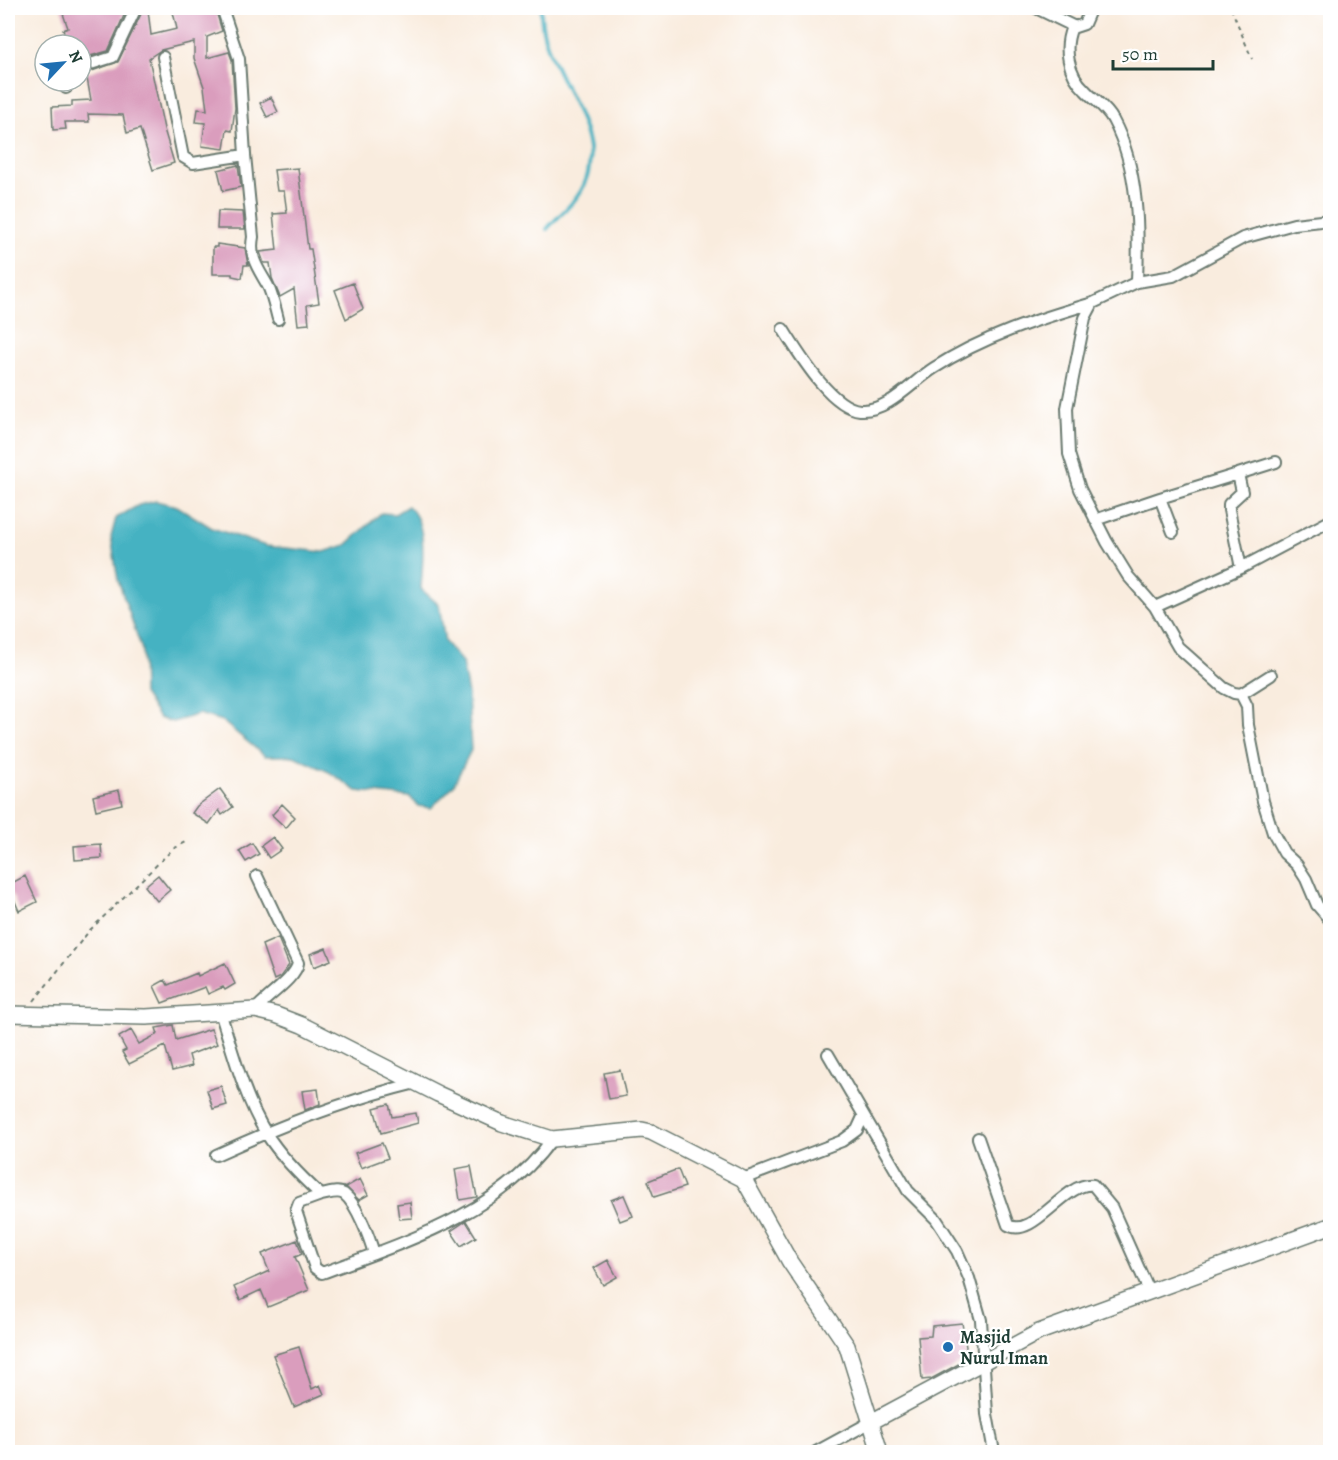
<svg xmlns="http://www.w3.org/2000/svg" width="1338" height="1460" font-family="Alegreya,serif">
  <rect width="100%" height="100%" fill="#fff"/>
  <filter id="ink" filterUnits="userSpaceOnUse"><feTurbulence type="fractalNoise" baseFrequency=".0167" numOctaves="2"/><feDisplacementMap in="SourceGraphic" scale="12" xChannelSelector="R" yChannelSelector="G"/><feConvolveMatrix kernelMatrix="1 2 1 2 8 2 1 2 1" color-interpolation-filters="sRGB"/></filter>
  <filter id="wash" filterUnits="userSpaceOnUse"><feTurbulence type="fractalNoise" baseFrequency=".008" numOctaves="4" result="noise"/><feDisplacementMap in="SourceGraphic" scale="24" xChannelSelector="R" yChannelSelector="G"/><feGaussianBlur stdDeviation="1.35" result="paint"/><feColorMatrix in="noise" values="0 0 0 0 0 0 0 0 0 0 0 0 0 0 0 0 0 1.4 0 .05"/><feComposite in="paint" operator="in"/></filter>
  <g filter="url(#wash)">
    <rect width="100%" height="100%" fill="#f9ecde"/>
    <path fill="#45b2c2" stroke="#32787b" stroke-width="1.5" d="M156 501 177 506 212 528 266 546 324 552 346 545 381 513 395 514 408 506C429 524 422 565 421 589L439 605 445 642 462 662 468 694 471 750 453 786 431 808 418 806 410 797 357 791 329 772 294 756H265L222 721 199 714 173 722 159 718 143 694 142 650 118 580 111 537 116 518 139 505Z"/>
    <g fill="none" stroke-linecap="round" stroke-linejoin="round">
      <path stroke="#45b2c2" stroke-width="4" d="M541 8C538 71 615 132 581 191 573 205 557 217 547 229"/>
    </g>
    <g id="blocks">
      <path fill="#da9dbd" d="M61 8H118L119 11H126L108 51 83 58 81 45H71L70 39 67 40 63 30 68 28Z
        M172 8H215L222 31 207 37V58L229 52 232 60 235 108 232 131 227 130 224 149 202 146 205 123 196 122 198 109 207 110 204 87 194 58V42L161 50 149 58 164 129 174 163 153 170 140 129 127 133 123 115 88 114 89 122H65L66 129 53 130 52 107 72 106V101L91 100 86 73 118 62 143 10H148L151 35 177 29Z
        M271 97 278 112 267 117 260 103Z
        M238 165 241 187 223 191 218 170Z
        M298 168 308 249H311L319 303 307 305 309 324 298 325 294 289 280 297 272 278 270 263H264L260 252 277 250 273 214 287 213 284 191H277L274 170Z
        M218 211 243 212 245 229H217Z
        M217 244 245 248 248 265H244L242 278 232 276V274H213V247H217Z
        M353 283 363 309 346 319 335 290Z
        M220 789 233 807 222 815 219 810 209 824 192 813 197 806Z
        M119 790 122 804 96 810 93 796Z
        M282 804 295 817 286 828 272 815Z
        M273 837 282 849 269 858 261 846Z
        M252 843 259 854 246 862 239 851Z
        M101 844 102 858 75 860 74 846Z
        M158 875 170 890 157 901 145 886Z
        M25 876 37 902 19 911 8 885Z
        M278 938 289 965 280 977 274 980 262 945Z
        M326 948 331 960 314 967 310 954Z
        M225 963 235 984 225 990 223 987 208 994 205 987 162 1003 154 986 165 980 168 985 197 973 198 976Z
        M173 1025 176 1040 211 1029 217 1044 189 1055 192 1066 172 1071 165 1046 129 1064 122 1052 126 1050 119 1037 131 1030 139 1044 158 1034 156 1028Z
        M620 1070 626 1096 609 1099 604 1073Z
        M221 1086 227 1105 213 1109 207 1090Z
        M318 1089 320 1104 305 1110 302 1091Z
        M389 1104 392 1117 416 1113 418 1123 381 1133 374 1108Z
        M382 1143 388 1158 361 1168 355 1153Z
        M471 1166 477 1197 460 1200 455 1169Z
        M678 1169 685 1187 654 1197 648 1181Z
        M360 1179 368 1195 359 1200 346 1187Z
        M624 1195 633 1216 620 1221 611 1200Z
        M410 1202 412 1218 399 1219 397 1204Z
        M466 1221 476 1237 461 1246 451 1231Z
        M297 1240 302 1254 295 1257 309 1290 268 1307 261 1290 240 1300 234 1287 269 1271 262 1254Z
        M608 1260 617 1277 603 1285 594 1268Z
        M962 1323 968 1359 931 1379 922 1380 918 1337 931 1336 932 1326Z
        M299 1347 312 1389 320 1385 324 1394 294 1407 273 1355Z"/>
    </g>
  </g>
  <g filter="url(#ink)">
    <use href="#blocks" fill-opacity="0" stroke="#6b7a70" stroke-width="1.5"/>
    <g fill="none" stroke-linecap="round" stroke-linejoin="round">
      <defs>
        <path id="street" d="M222 8 239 59 245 155 253 237C249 258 258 268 268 286 273 297 275 308 278 319
          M1036 8 1075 27 1084 24 1091 8
          M1072 27C1063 48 1068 74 1085 90 1094 100 1107 108 1113 120 1139 168 1139 229 1137 282
          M163 57 183 157 193 163 245 155
          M81 67 113 57 136 8
          M66 88 67 81
          M1330 220 1294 224 1243 238 1173 276 1137 282 1093 303 1085 318 1067 408 1069 454 1080 489 1107 542 1128 576 1155 607 1241 568 1330 521
          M783 329C798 352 830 407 860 410 888 412 912 382 934 368 982 337 1038 319 1093 303
          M1238 474 1276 462
          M1095 520 1160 498
          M1173 532 1160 498 1238 474 1242 492 1229 504V510L1241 568
          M1155 607 1178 647 1224 688 1234 693 1241 694 1271 675
          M1241 694 1247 706 1248 725 1263 801 1273 833 1284 853 1297 865 1306 879 1317 905 1330 920
          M255 1010C266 997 296 978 298 963L257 876
          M220 1012C233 1052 244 1097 266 1133 281 1157 300 1176 321 1195 328 1194 338 1190 344 1194 357 1204 370 1239 374 1254
          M828 1054 908 1191 936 1219 957 1251 969 1278 981 1320 987 1414 994 1452
          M978 1138 1008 1225C1033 1240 1065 1181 1093 1185L1112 1208 1149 1291
          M216 1155C281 1125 346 1100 416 1083
          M743 1179 842 1141 857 1130 863 1117
          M321 1195 299 1203 296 1211 315 1268 322 1273C403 1243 500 1213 552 1139
          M816 1452 871 1422"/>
        <path id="secondary" d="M8 1014 146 1017 255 1010 276 1015 302 1025 438 1094 502 1123 552 1139 642 1130 651 1132 743 1179 747 1185 790 1262 847 1346 880 1452
          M871 1422 1039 1332 1330 1226"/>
      </defs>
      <use href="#street" stroke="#6b7a70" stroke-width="14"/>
      <use href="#secondary" stroke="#6b7a70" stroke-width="18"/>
      <path stroke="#6b7a70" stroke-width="2" stroke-dasharray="4.5 4.5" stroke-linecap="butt" d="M1231 8 1252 59
        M34 1001 89 931 173 849 188 841"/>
      <use href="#street" stroke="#fff" stroke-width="10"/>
      <use href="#secondary" stroke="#fff" stroke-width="15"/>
    </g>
  </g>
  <circle fill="#1f6fb2" stroke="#fff" stroke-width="2" cx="948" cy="1347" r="6"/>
  <g text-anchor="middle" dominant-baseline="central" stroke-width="4.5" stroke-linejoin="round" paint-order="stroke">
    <g font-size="18" font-weight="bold" fill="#1f3d34" stroke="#fff" text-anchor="start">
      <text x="960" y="1337">Masjid<tspan x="960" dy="21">Nurul Iman</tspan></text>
    </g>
  </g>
  <rect width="1338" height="1460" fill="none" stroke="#fff" stroke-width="30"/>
  <g transform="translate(63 63) rotate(64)"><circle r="28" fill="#ffffff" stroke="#a5b1ae" stroke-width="1.5"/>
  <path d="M0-4.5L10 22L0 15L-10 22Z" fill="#1f6fb2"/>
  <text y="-9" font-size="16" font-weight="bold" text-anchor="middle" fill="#1f3d34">N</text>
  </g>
  <path d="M1113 60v9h100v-9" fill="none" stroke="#1f3d34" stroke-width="3"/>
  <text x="1122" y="60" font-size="18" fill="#1f3d34" stroke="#ffffff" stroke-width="4.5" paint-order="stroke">50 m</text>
</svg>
